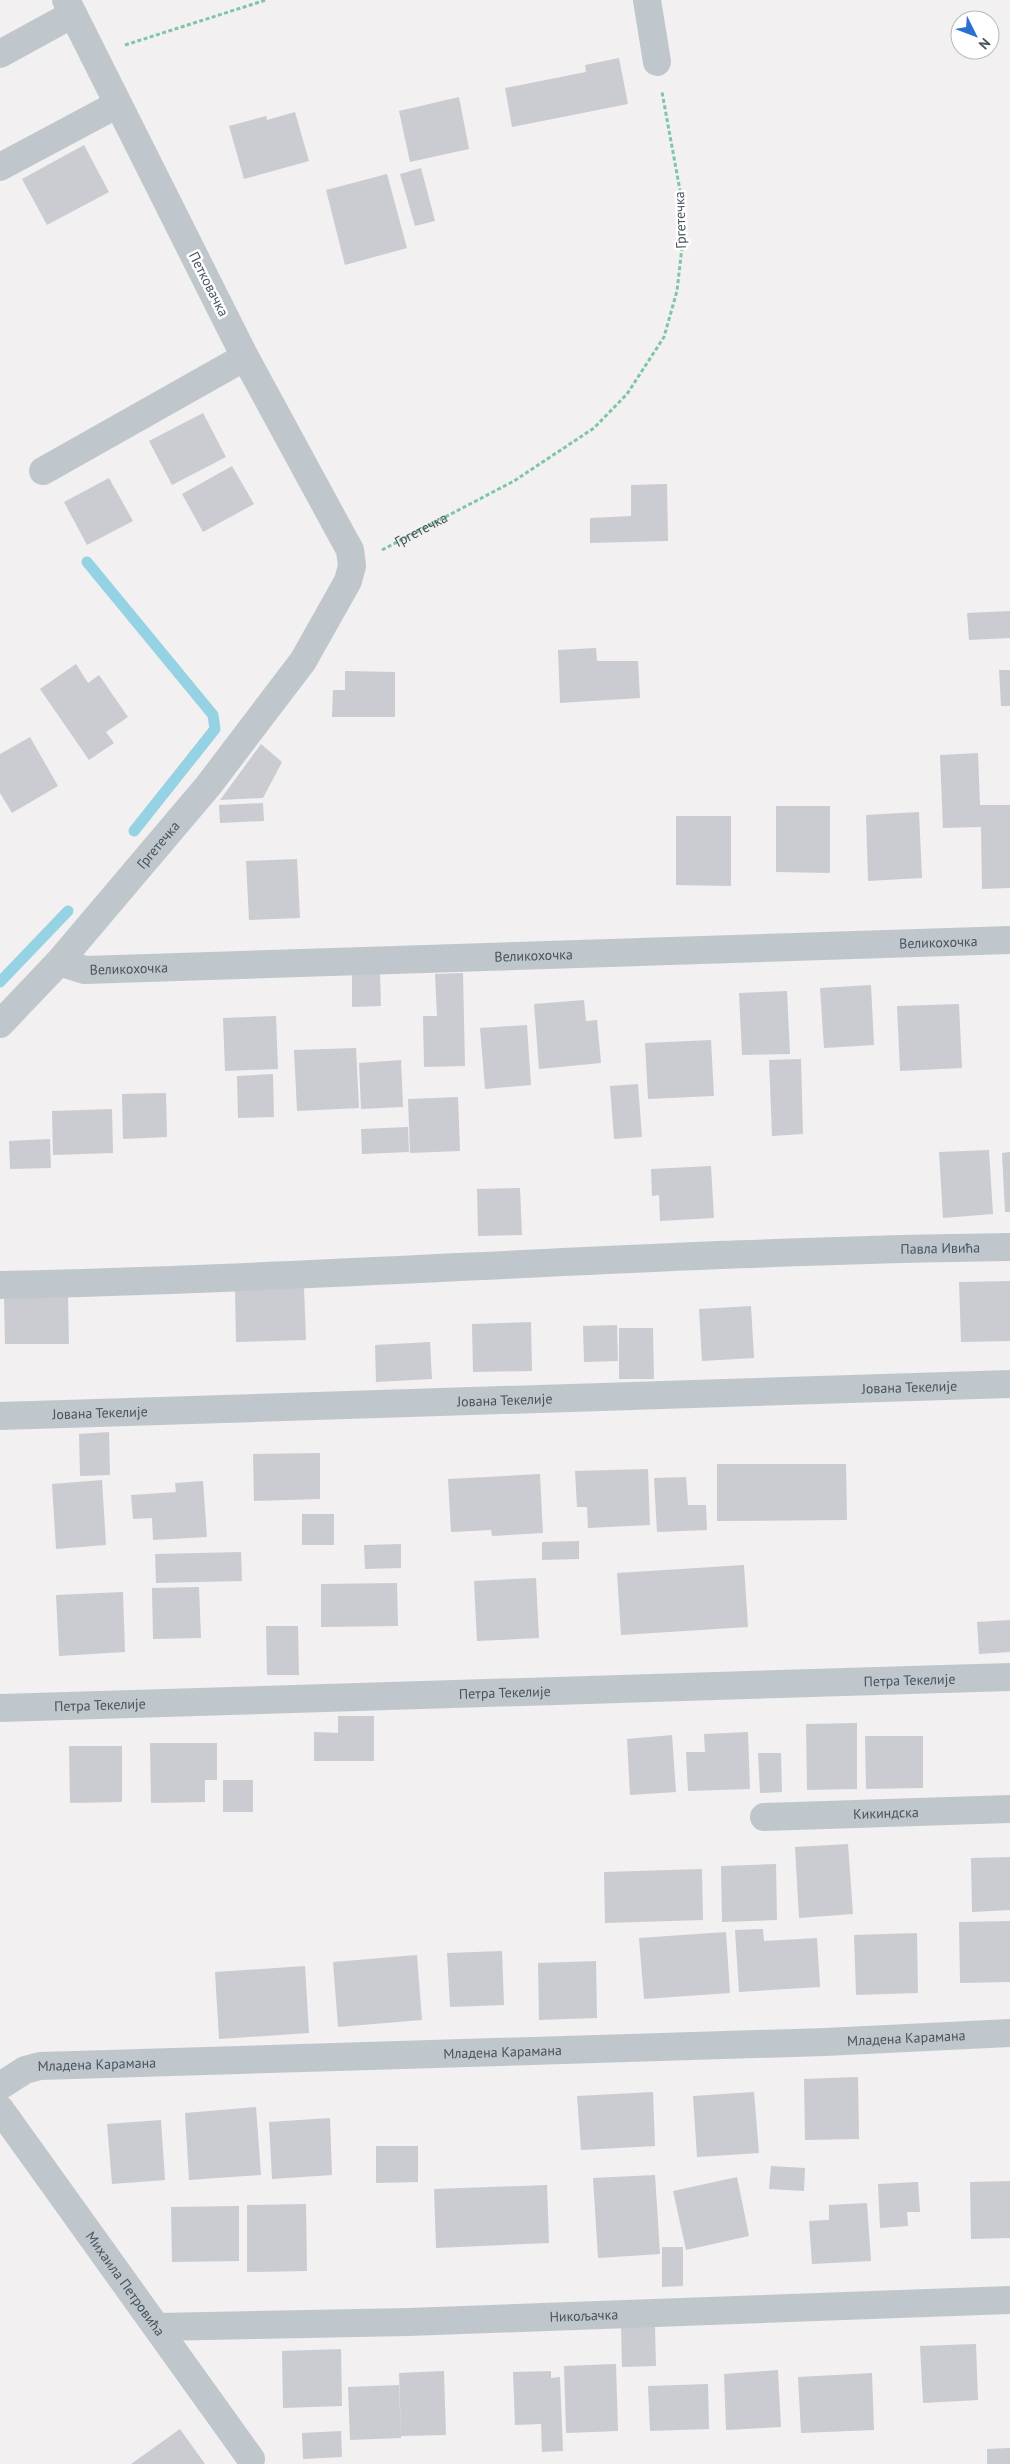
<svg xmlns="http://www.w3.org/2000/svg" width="1010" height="2464" font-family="'PT Sans',sans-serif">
  <rect width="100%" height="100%" fill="#f2f0f0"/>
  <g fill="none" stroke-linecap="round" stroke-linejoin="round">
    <path stroke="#94d2e4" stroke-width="11" d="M87 562 213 715 215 729 134 831
      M0 982 68 911"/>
  </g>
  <path fill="#caccd2" d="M619 58 628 104 512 127 505 88 586 72 585 65Z
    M459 97 469 149 410 162 399 111Z
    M295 112 309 161 244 179 229 126 266 116 267 120Z
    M84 145 109 192 47 225 22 179Z
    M421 168 435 221 415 226 400 174Z
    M387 174 407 248 345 265 326 190Z
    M203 413 226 457 172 485 149 441Z
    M232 466 254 504 203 532 182 494Z
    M109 478 133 521 87 545 64 502Z
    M667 484 668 541 590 543V518L631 516V485Z
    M1010 611V638L969 640 967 613Z
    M596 648 597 661H638L640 698 560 703 558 650Z
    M76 664 88 683 99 675 128 717 106 732 114 743 89 760 40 689Z
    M999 670H1010V706H1001Z
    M345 671 395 672V717H332L333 690H345Z
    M30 737 58 786 12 813 0 793V754Z
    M261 744 282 762 263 798 220 800Z
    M978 753 980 805H1010V888L982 889 981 827 943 828 940 755Z
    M263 803 264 821 220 823 219 805Z
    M776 806H830V873L776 872Z
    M919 812 922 878 868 881 866 815Z
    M676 816H731V886L676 885Z
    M297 859 300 918 249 920 246 861Z
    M463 973 465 1066 424 1067 423 1016H437L435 974Z
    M380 974 381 1006 352 1007V975Z
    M871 985 874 1045 824 1048 820 988Z
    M787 991 790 1054 742 1055 739 993Z
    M584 1000 586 1021 597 1020 601 1063 539 1069 534 1004Z
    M959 1004 962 1068 900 1071 897 1006Z
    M276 1016 278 1069 225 1071 223 1018Z
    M527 1025 531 1085 485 1089 480 1028Z
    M711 1040 714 1096 648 1099 645 1043Z
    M356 1048 359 1108 297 1111 294 1050Z
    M801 1059 803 1134 772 1136 769 1060Z
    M401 1060 403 1107 361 1109 359 1063Z
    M273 1074 274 1117 238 1118 237 1076Z
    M638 1084 642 1137 614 1139 610 1086Z
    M166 1093 167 1137 123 1139 122 1094Z
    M458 1097 460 1151 410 1153 408 1099Z
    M112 1109 113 1153 53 1155 52 1111Z
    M408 1127 409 1152 362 1154 361 1129Z
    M50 1139 51 1168 10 1169 9 1141Z
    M989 1150 993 1214 943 1218 939 1152Z
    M1010 1152V1212H1005L1002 1153Z
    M711 1166 714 1218 660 1221 659 1195 652 1196 651 1169Z
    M520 1188 522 1235 478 1236 477 1189Z
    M1010 1281V1341L961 1342 959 1282Z
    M304 1288 306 1340 236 1342 235 1290Z
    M68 1296 69 1344H5L4 1297Z
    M751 1306 754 1358 702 1361 699 1309Z
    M531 1322 532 1371 473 1372 472 1324Z
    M617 1325 618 1361 584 1362 583 1326Z
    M619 1328H653L654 1379H619Z
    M430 1342 432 1379 376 1382 375 1345Z
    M109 1432 110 1475 80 1476 79 1434Z
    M320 1453V1499L254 1501 253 1454Z
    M717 1464H846L847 1520 717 1521Z
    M648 1469 650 1525 588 1528 587 1507H577L575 1471Z
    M540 1474 543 1533 492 1536 491 1530 451 1532 448 1479Z
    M686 1477 688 1505H706L707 1530 657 1532 654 1478Z
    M102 1480 106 1545 56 1549 52 1484Z
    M203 1481 207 1537 153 1540 152 1518 133 1519 131 1495 176 1492 175 1483Z
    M302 1514H334V1545H302Z
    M579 1541V1559L542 1560V1542Z
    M401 1544V1568L365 1569 364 1545Z
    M241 1552 242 1581 156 1583 155 1554Z
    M744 1565 748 1627 621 1635 617 1573Z
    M536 1578 539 1638 477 1641 474 1581Z
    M397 1583 398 1626 321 1627V1584Z
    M199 1587 201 1638 153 1639 152 1588Z
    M123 1592 125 1652 59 1656 56 1595Z
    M1010 1620V1652L979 1654 977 1622Z
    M266 1626H298L299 1675H267Z
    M338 1716H374V1761H314V1732L338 1733Z
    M857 1723V1789L807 1790 806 1724Z
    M748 1732 750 1789 688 1791 686 1752H705L704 1734Z
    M672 1735 676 1792 630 1795 627 1739Z
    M865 1736H923V1788L866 1789Z
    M150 1743H217V1780H205V1802L151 1803Z
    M69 1746H122V1802L70 1803Z
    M758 1753H781L782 1792 760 1793Z
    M223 1780H253V1812H223Z
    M848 1844 853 1914 799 1918 795 1847Z
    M1010 1857V1910L972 1912 971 1858Z
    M776 1864 777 1920 722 1922 721 1866Z
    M702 1869 703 1920 605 1923 604 1872Z
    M1010 1921V1982L960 1983 959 1922Z
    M763 1929 764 1941 817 1938 820 1987 739 1992 735 1930Z
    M726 1932 730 1993 644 1999 639 1938Z
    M917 1933 918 1993 856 1995 854 1935Z
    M502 1951 504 2005 450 2007 447 1953Z
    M417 1955 422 2020 338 2027 333 1962Z
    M596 1961 597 2018 539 2020 538 1963Z
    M305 1966 309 2033 219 2039 215 1972Z
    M858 2077 859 2139 805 2140 804 2079Z
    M653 2092 655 2146 581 2150 577 2096Z
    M754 2092 759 2153 697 2157 693 2096Z
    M256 2107 261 2175 189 2180 185 2113Z
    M330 2118 332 2175 272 2179 269 2122Z
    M161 2120 165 2180 112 2184 107 2124Z
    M376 2146H418V2182L376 2183Z
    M771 2166 805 2168 804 2191 769 2189Z
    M655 2175 660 2254 598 2258 593 2178Z
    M737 2177 749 2236 686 2250 673 2191Z
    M1010 2181V2238L971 2239 970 2182Z
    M918 2182 920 2212H907L908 2226 880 2228 878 2184Z
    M547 2185 549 2243 436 2248 434 2189Z
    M867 2203 871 2261 812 2264 809 2221 829 2220V2205Z
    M306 2204 307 2271 247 2272V2205Z
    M239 2206V2261L172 2262 171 2207Z
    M662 2247H683V2286L662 2287Z
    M621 2327H655L656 2366 622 2367Z
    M976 2344 978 2400 923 2403 920 2346Z
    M341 2349 342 2406 283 2408 282 2351Z
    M616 2364 618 2431 566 2433 564 2366Z
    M778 2370 781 2427 726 2430 724 2374Z
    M444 2371 446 2435 401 2436 399 2373Z
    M551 2371V2378L560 2377 563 2451 542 2452 541 2424 515 2425 513 2372Z
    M872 2373 874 2430 801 2433 798 2377Z
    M708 2384 709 2429 650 2431 648 2386Z
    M399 2385 401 2438 350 2440 348 2387Z
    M180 2429 205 2464H131Z
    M341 2431 342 2457 303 2459 302 2433Z
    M1010 2448V2464H987V2449Z"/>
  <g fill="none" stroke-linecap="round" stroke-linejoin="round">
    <g stroke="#7ec6a4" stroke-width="3" stroke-dasharray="4 2.5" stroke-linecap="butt">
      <path d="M125 45 266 0"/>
      <path id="s1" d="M382 550 514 481 594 428 627 394 664 337 677 291 682 247 681 196 662 92"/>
    </g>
    <g stroke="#bfc7cd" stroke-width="28">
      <path d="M647 0 657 62"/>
      <path d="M0 54 73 14"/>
      <path d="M0 167 118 104"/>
      <path d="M43 471 245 357"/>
      <path id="s2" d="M59 962 85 970 1010 940"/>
      <path id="s3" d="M0 1024 59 962 208 786 303 661 348 581 352 566 350 550 339 530 245 357 66 0"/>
      <path id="s4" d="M0 1285C337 1278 673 1251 1010 1247"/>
      <path id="s5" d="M0 1416 1010 1384"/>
      <path id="s6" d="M0 1708 1010 1677"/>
      <path id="s7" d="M764 1817 1010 1809"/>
      <path id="s8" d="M0 2086 25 2070 40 2066 825 2042 1010 2033"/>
      <path id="s9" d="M0 2109 251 2459"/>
      <path id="s10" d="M158 2327 409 2322 1010 2300"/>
    </g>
  </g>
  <g text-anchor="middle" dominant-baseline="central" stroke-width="5" stroke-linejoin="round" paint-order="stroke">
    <g font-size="14" fill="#49535c" stroke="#fff">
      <text transform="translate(680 220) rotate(-92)">Гргетечка</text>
      <text transform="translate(209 284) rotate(63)">Петковачка</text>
      <text stroke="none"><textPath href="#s1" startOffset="44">Гргетечка</textPath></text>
      <text stroke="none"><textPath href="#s3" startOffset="239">Гргетечка</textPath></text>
      <text stroke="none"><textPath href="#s2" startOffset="881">Великохочка</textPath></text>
      <text stroke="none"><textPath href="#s2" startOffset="476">Великохочка</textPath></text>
      <text stroke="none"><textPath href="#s2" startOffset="71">Великохочка</textPath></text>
      <text stroke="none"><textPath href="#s4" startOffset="941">Павла Ивића</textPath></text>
      <text stroke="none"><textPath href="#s5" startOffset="910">Јована Текелије</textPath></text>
      <text stroke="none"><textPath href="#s5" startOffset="505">Јована Текелије</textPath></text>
      <text stroke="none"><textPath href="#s5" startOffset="100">Јована Текелије</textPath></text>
      <text stroke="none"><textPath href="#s6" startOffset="910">Петра Текелије</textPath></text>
      <text stroke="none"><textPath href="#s6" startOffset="505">Петра Текелије</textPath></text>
      <text stroke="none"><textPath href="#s6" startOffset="100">Петра Текелије</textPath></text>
      <text stroke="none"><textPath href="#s7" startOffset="122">Кикиндска</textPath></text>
      <text stroke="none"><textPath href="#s8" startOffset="912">Младена Карамана</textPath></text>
      <text stroke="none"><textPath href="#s8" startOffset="508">Младена Карамана</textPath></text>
      <text stroke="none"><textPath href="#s8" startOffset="102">Младена Карамана</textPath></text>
      <text stroke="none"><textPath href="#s9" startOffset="215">Михаила Петровића</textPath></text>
      <text stroke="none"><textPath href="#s10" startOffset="426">Никољачка</textPath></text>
    </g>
  </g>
  <g transform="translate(975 35) rotate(132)"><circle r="24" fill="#ffffff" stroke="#b6babe"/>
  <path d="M0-4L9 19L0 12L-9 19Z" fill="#2a70d2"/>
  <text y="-8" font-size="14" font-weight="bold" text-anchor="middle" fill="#49535c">N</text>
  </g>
</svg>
